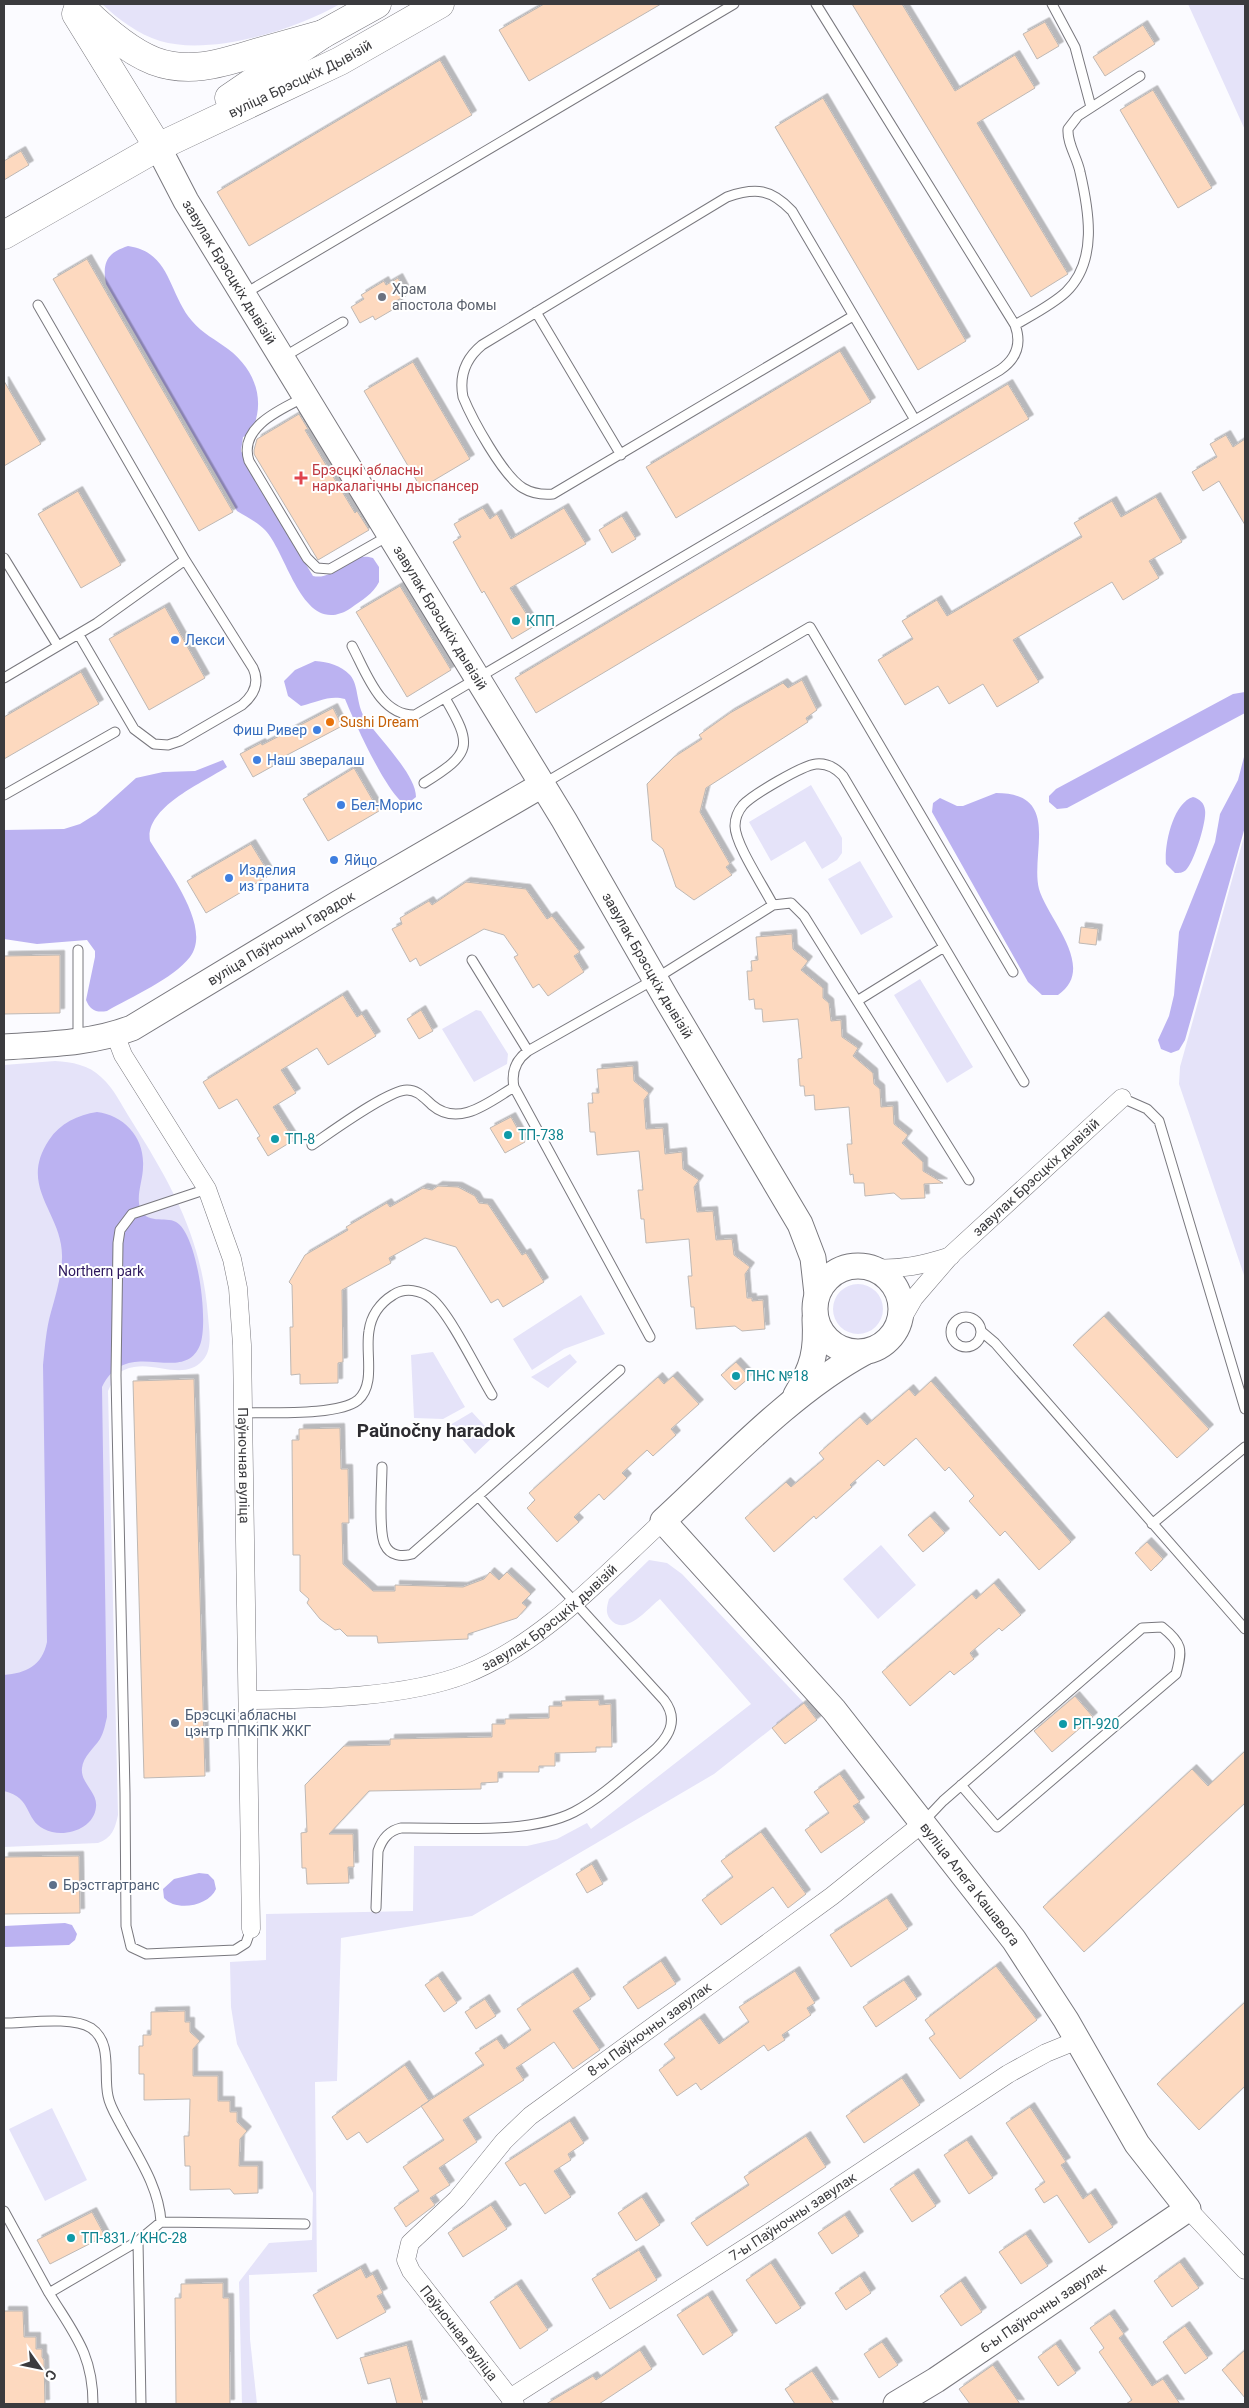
<svg xmlns="http://www.w3.org/2000/svg" width="1249" height="2408" font-family="Roboto,sans-serif">
  <defs>
    <filter id="shadow"><feDropShadow dx="4.5" dy="-4.5" stdDeviation="0" flood-color="#0004"/></filter>
  </defs>
  <rect width="100%" height="100%" fill="#fbfbff"/>
  <path fill="#e5e3f9" d="M102 4H340C295 30 211 56 160 41 138 34 118 19 102 4Z
    M1188 4H1245V130Z
    M811 785 842 838V853L837 860 822 869 805 841 771 861 749 822Z
    M1245 833V1278L1179 1084 1180 1067Z
    M860 861 893 917 861 935 828 879Z
    M920 979 973 1067 947 1083 894 995Z
    M476 1010 481 1011 508 1054 507 1064 474 1082 442 1029Z
    M55 1061C72 1062 89 1065 101 1077 114 1088 122 1106 131 1120 172 1185 202 1239 208 1316 209 1330 213 1349 203 1360 185 1381 156 1362 134 1367 127 1368 122 1371 116 1374L108 1391 118 1815C115 1829 112 1838 98 1843L4 1847V1065Z
    M833 1309a25 25 0 1 1 50 0a25 25 0 1 1-50 0Z
    M581 1295 605 1334 564 1349 532 1370 513 1339Z
    M433 1352 465 1407 443 1419 414 1418 411 1355Z
    M570 1354 577 1362 548 1388 531 1377Z
    M472 1412 494 1436 475 1454 450 1425Z
    M881 1545 916 1585 878 1619 843 1579Z
    M649 1560 667 1563 682 1574 804 1703 714 1774 472 1916 341 1938 337 2081 315 2082 317 2272 249 2275 250 2339 257 2404H242L239 2282 269 2243 312 2240 313 2193 237 2044 231 2007 230 1962 266 1960V1914L413 1911 414 1846H527L557 1839 587 1823 591 1829 751 1704 660 1599C648 1608 625 1638 610 1619 605 1613 607 1606 609 1599Z
    M52 2108 87 2180 45 2201 9 2129Z"/>
  <path fill="#bbb2f1" d="M128 246C171 252 168 293 192 321 202 333 216 340 228 349 256 370 267 403 250 434L243 437 241 451 269 503 313 576C336 581 349 550 373 558L379 567V582C373 594 362 600 351 608 303 640 288 554 265 530 258 522 246 517 237 511L106 284C102 262 107 253 128 246Z
    M315 661C329 662 340 665 350 675 359 685 356 705 365 718 378 738 416 774 416 797L406 805C387 795 354 721 345 699 329 695 318 702 301 706L288 696 284 681 295 670Z
    M1245 692V713L1067 808 1057 809 1049 802V796L1056 789 1233 694Z
    M1245 737V827L1185 1040 1179 1050 1171 1053 1161 1049 1158 1040 1169 1016 1174 995 1179 932 1215 842 1220 814 1238 780 1244 757Z
    M223 760 227 767C202 783 144 808 150 841 166 868 213 927 190 957 173 979 131 997 107 1011 96 1013 90 1010 86 1000L95 957V951L87 940 37 944 4 939V830L64 829 80 824 96 814 136 778 163 772 195 771Z
    M996 793C1062 793 1030 853 1039 889 1047 918 1098 968 1058 995H1042L1028 982 932 812 933 803 940 798 957 806H963Z
    M1193 797C1200 799 1204 803 1205 810 1207 821 1194 862 1186 870 1182 873 1180 873 1175 873L1166 864C1164 845 1173 803 1193 797Z
    M97 1112C124 1115 145 1138 143 1167 143 1180 136 1195 140 1208 146 1225 165 1216 176 1222 198 1234 209 1324 200 1345 183 1387 127 1334 102 1387L107 1717C105 1725 104 1732 100 1739 94 1748 83 1757 82 1768 80 1783 98 1792 96 1807 94 1830 62 1839 44 1829 24 1819 33 1798 4 1791V1675C26 1673 42 1666 47 1642L43 1365C45 1347 46 1329 51 1312 56 1294 61 1278 62 1259 64 1213 17 1188 49 1140 60 1123 78 1115 97 1112Z
    M199 1873 208 1874 214 1880 216 1889C209 1906 176 1912 164 1898L163 1889 174 1879Z
    M65 1923 72 1925 77 1934 75 1940 69 1945 4 1947V1926Z"/>
  <path fill="#fdd9bf" stroke="#beb8b4" filter="url(#shadow)" d="M544 4H661L529 81 499 30Z
    M852 4H902L955 91 1015 55 1035 88 977 123 1068 274 1031 297Z
    M1045 22 1059 46 1037 59 1023 34Z
    M1143 25 1155 44 1105 76 1093 57Z
    M440 60 472 115 249 246 217 192Z
    M1153 90 1212 188 1178 208 1120 110Z
    M823 98 966 341 918 370 775 127Z
    M21 151 29 165 4 180V161Z
    M87 259 233 512 199 531 53 279Z
    M398 278 407 295 396 301 399 306 375 320 373 316 360 323 351 307 364 299 361 295 384 281 386 285Z
    M840 351 871 402 676 518 646 467Z
    M413 362 470 459 421 488 364 391Z
    M4 381 41 444 4 466Z
    M1008 384 1029 419 536 713 515 678Z
    M299 414 308 429 305 430 355 513 357 511 369 530 318 560 254 454V450L257 439Z
    M1226 435 1233 447 1245 439V525L1219 481 1203 491 1192 472 1217 457 1210 444Z
    M78 491 121 565 81 588 38 514Z
    M1156 497 1182 542 1149 561 1159 578 1123 600 1112 582 1013 640 1039 682 997 707 983 684 949 704 938 686 905 705 878 660 913 639 902 621 937 600 947 616 1082 537 1074 523 1112 501 1121 517Z
    M483 508 490 519 497 514 511 539 564 508 586 544 510 588 534 626 512 639 484 591 482 593 453 542 461 537 454 524Z
    M622 516 636 539 612 553 599 530Z
    M400 586 451 670 407 697 356 612Z
    M165 607 205 678 149 710 109 639Z
    M81 672 99 704 4 759V717Z
    M802 680 817 710 806 718 808 722 706 788 700 812 730 864 726 867 732 875 694 900 676 887 663 849 652 840 647 784 674 757 702 739 699 735 730 713 783 683 788 688Z
    M333 708 342 726 272 763 273 766 253 777 240 754 261 743 262 745Z
    M354 768 379 811 328 841 303 799Z
    M251 844 270 875 206 913 187 881Z
    M466 882 526 889 547 919 552 916 580 952 574 956 584 972 548 996 539 984 533 988 514 957 518 955 504 935 484 929 420 966 416 958 410 962 392 929 402 924 400 918 429 901 432 905Z
    M1081 927 1098 929 1096 945 1079 943Z
    M792 934 793 949 808 961 801 970 823 988V998L829 1003 831 1021 841 1020 842 1037 858 1048 853 1056 873 1073 874 1084 880 1089 881 1107 893 1106 894 1124 908 1135 902 1143 923 1162V1171L943 1183 924 1184 925 1198 901 1199 894 1193 865 1196 864 1183H854L853 1174 850 1175 847 1144H852L849 1107 815 1110 814 1095 805 1096 804 1086H800L798 1059 802 1058 798 1019 763 1022 762 1009H755L754 999 749 1000 747 971H752L751 961 758 960 756 937Z
    M60 955V1013L4 1014V956Z
    M343 995 357 1017 362 1014 376 1036 328 1065 317 1048 281 1070 296 1093 273 1107 294 1140 268 1156 257 1138 260 1136 237 1099 219 1109 203 1082Z
    M421 1010 433 1031 419 1039 407 1019Z
    M633 1066 634 1081 649 1093 644 1100 646 1129 663 1128 665 1154 682 1152 683 1169 699 1180 694 1187 697 1212 713 1211 716 1240 732 1239 734 1255 750 1267 745 1274 747 1298H752V1301L763 1300 765 1329 742 1331 735 1326 696 1329 694 1307H691L688 1276H692L689 1239 646 1243 644 1219H641L638 1190H643L639 1151 597 1155 595 1132H590L588 1103H593L592 1093H599L597 1069Z
    M511 1117 525 1142 505 1153 490 1128Z
    M438 1186 458 1187 475 1196 479 1203 488 1204 522 1255 526 1253 544 1282 503 1307 498 1299 491 1303 456 1247 425 1238 389 1258 391 1263 342 1290 343 1362 338 1363V1383L300 1384V1374L291 1375 290 1327H293L292 1285 289 1282 305 1255 348 1230 346 1227 387 1203 390 1207 423 1188 432 1190Z
    M1104 1316 1209 1429 1177 1458 1073 1345Z
    M736 1362 750 1377 735 1390 721 1375Z
    M673 1376 699 1404 671 1429 676 1435 653 1456 647 1450 622 1473 627 1478 604 1500 599 1494 574 1517 579 1522 557 1542 527 1508 535 1500 529 1493 658 1377 664 1384Z
    M194 1379 205 1776 144 1778 133 1381Z
    M931 1381 1071 1542 1039 1570 1005 1531 1000 1536 969 1501 974 1496 949 1467 945 1471 916 1438 884 1466 878 1460 850 1485 852 1487 816 1519 814 1516 774 1552 745 1518 786 1482 791 1487 824 1459 819 1453 860 1417 867 1425 909 1389 915 1396Z
    M340 1428 341 1469H348L349 1523H342L343 1564 373 1591H395V1585L463 1587 484 1579 490 1572 499 1580 507 1572 531 1594 522 1603 527 1607 517 1618 468 1634V1639L378 1643 377 1636H347L340 1629 335 1630 320 1619 307 1603 309 1599 300 1591V1555H293L292 1440H299V1429Z
    M930 1516 945 1533 923 1552 908 1535Z
    M1147 1542 1163 1559 1151 1571 1135 1553Z
    M994 1583 1021 1615 1002 1631 999 1628 970 1653 974 1659 954 1675 950 1671 910 1706 882 1672 972 1594 976 1599Z
    M1075 1696 1093 1717 1052 1752 1034 1731Z
    M599 1700V1705L611 1704 612 1747H596V1752L555 1753V1766H539V1772H498V1782L481 1783V1789L369 1791 329 1834H353L354 1867H348L349 1883 307 1884 306 1868H302L301 1833 307 1832 305 1785 344 1746 390 1745V1739L492 1737V1724H505V1719L549 1718V1706H562L561 1701Z
    M804 1703 817 1720 785 1744 772 1728Z
    M1245 1751V1803L1084 1952 1043 1907 1192 1769 1208 1786Z
    M840 1774 860 1802 853 1806 865 1822 821 1853 805 1830 829 1813 814 1792Z
    M761 1832 806 1894 788 1908 773 1887 721 1925 702 1900 733 1877 721 1861Z
    M79 1856 80 1913 4 1914V1857Z
    M592 1864 603 1884 587 1893 576 1874Z
    M887 1898 908 1929 851 1967 830 1935Z
    M661 1961 676 1984 638 2009 623 1987Z
    M996 1966 1037 2020 960 2079 929 2038 935 2034 925 2020Z
    M795 1971 815 2003 807 2008 811 2015 782 2035 785 2040 768 2051 764 2045 701 2090 696 2083 677 2096 659 2070 675 2058 664 2044 700 2018 719 2044 749 2022 739 2007Z
    M573 1972 591 1999 573 2011 600 2050 573 2069 554 2042 516 2068 524 2080 463 2120 477 2142 439 2168 450 2185 430 2198 435 2205 406 2227 394 2208 419 2191 403 2167 444 2140 421 2106 484 2065 475 2053 497 2039 504 2049 531 2030 517 2009Z
    M438 1976 457 2003 444 2012 425 1985Z
    M904 1980 917 1999 876 2027 863 2007Z
    M485 1999 496 2016 476 2029 465 2012Z
    M1245 2002V2086L1199 2130 1157 2084Z
    M185 2011V2022H190V2032L200 2041 193 2049V2076H218V2101H230V2112H237V2122L247 2131 240 2139 239 2166H258V2193L234 2194 230 2189 190 2190V2166H185L184 2136H189L190 2099 144 2100V2074H139V2046H143V2035H151V2012Z
    M405 2065 429 2101 367 2143 359 2132 347 2140 332 2117Z
    M902 2078 920 2105 864 2143 846 2116Z
    M1030 2107 1066 2162 1061 2165 1083 2199 1091 2193 1113 2227 1089 2243 1057 2195 1044 2203 1035 2189 1045 2182 1006 2123Z
    M570 2121 584 2143 568 2154 571 2160 554 2171 571 2197 545 2214 525 2183 520 2186 505 2163Z
    M806 2136 826 2167 707 2246 691 2223 749 2185 744 2177Z
    M967 2140 993 2178 969 2194 944 2155Z
    M914 2173 936 2206 912 2222 890 2189Z
    M642 2197 660 2225 636 2241 618 2213Z
    M491 2205 507 2229 463 2257 448 2233Z
    M92 2212 105 2236 50 2264 37 2240Z
    M845 2215 859 2236 832 2254 818 2233Z
    M1026 2234 1048 2266 1021 2284 999 2252Z
    M639 2250 657 2280 610 2309 592 2279Z
    M1180 2262 1199 2288 1172 2307 1154 2281Z
    M771 2263 801 2308 776 2324 746 2280Z
    M361 2268 366 2278 373 2274 383 2293 377 2296 386 2312 337 2339 313 2295Z
    M860 2276 871 2293 846 2310 835 2293Z
    M961 2281 982 2312 961 2326 940 2296Z
    M223 2283V2298H229L230 2404H176L175 2298H181V2284Z
    M517 2284 548 2330 520 2349 490 2302Z
    M708 2295 733 2335 703 2355 677 2315Z
    M4 2311H23L24 2337H36V2349H42V2357L44 2360 45 2404H4Z
    M1110 2314 1124 2334 1119 2338 1152 2386 1163 2379 1180 2404H1126L1132 2400 1099 2352 1104 2348 1090 2328Z
    M1185 2326 1208 2358 1185 2374 1163 2342Z
    M882 2342 898 2365 879 2378 864 2354Z
    M1056 2344 1076 2373 1058 2386 1038 2357Z
    M407 2345 423 2404H397L390 2378 368 2384 360 2358Z
    M640 2350 652 2369 599 2404H546L593 2376 596 2380Z
    M1245 2350V2398L1222 2370Z
    M993 2365 1020 2404H970L959 2389Z
    M812 2371 834 2404H795L785 2389Z"/>
  <g fill="none" stroke-linecap="round" stroke-linejoin="round">
    <defs>
      <path id="lane" d="M1052 4 1075 47 1091 107
        M244 294 734 4
        M38 305 185 560 253 668C260 683 254 695 242 705L180 741 168 745 154 744 134 729 79 635
        M536 312 621 455
        M853 316 553 494C542 495 533 494 523 488 503 476 472 419 463 397 459 376 465 359 482 345L727 197C756 187 771 189 792 211L915 420
        M1015 325C1032 315 1052 305 1066 292 1098 261 1089 211 1080 172 1077 157 1067 144 1068 129L1078 116 1140 76
        M282 358 343 322
        M303 398C279 410 238 428 249 461L307 558 317 568 330 569 390 535
        M4 558 58 646
        M352 646C366 672 380 716 415 715L1000 370C1016 359 1022 344 1015 325L816 4
        M4 678 97 623 185 560
        M424 783C472 753 473 746 445 698
        M543 784 810 627 1013 972
        M4 795 115 732
        M773 905C764 887 735 844 735 826 735 818 738 811 743 805 752 795 803 765 816 764 827 763 836 768 843 776L1024 1082
        M78 950V1039
        M472 960 528 1051 655 979 773 905 791 903 804 916 969 1180
        M857 1001 944 947
        M528 1051C516 1060 511 1072 514 1087L650 1337
        M1122 1098 1147 1109 1159 1121 1245 1409
        M312 1145C330 1133 388 1090 407 1090 418 1090 424 1098 432 1105 459 1128 489 1102 514 1087
        M207 1189 132 1214 120 1230 118 1243 116 1376 125 1793 126 1926 131 1947 146 1954 235 1950 246 1943 251 1929
        M951 1332a15 15 0 1 1 30 0a15 15 0 1 1-30 0Z
        M982 1332 995 1343 1245 1629
        M243 1413C269 1412 339 1416 358 1400 376 1384 365 1353 369 1331 371 1316 380 1303 393 1295 405 1287 421 1290 432 1299 450 1314 478 1372 492 1395
        M478 1496 620 1370
        M1152 1524 1245 1447
        M924 1821 943 1801 1142 1628 1162 1627C1182 1643 1183 1649 1176 1674L997 1827 961 1785
        M376 1908 378 1851C382 1839 388 1831 401 1828 452 1827 529 1835 574 1812 602 1797 626 1774 650 1754 668 1739 680 1721 664 1700L478 1496 412 1554C402 1557 390 1556 385 1545 378 1532 382 1484 382 1467
        M4 2023C26 2023 73 2016 91 2028 113 2043 103 2074 108 2096 110 2107 117 2117 122 2127 138 2157 159 2187 161 2222
        M4 2211 49 2293 138 2241
        M49 2293C74 2334 93 2354 93 2404
        M141 2404 138 2241 161 2222 305 2224"/>
      <g id="street">
        <path id="s1" d="M115 1034 123 1055 207 1189 232 1259 238 1288 242 1345 251 1929"/>
        <path d="M872 1268C901 1270 923 1265 951 1256"/>
        <path id="s2" d="M899 1324 914 1298 951 1255 1122 1098"/>
        <path id="s3" d="M248 1700C314 1699 405 1698 466 1674 543 1643 603 1576 663 1521"/>
        <path d="M1188 2209 1245 2270"/>
        <path id="s4" d="M510 2398 767 2234 1008 2074 1046 2053 1078 2040"/>
        <path id="s5" d="M515 2404 411 2271 406 2260 410 2243 457 2199 504 2141 530 2116 832 1896 923 1823"/>
      </g>
      <g id="secondary">
        <path id="s6" d="M158 147 186 201 564 820 666 998 800 1224 813 1258 817 1294"/>
        <path id="s7" d="M4 1047C47 1044 90 1044 132 1028L339 903 542 785"/>
        <circle cx="858" cy="1309" r="43"/>
        <path id="s8" d="M865 1352C791 1392 726 1463 663 1521L834 1710 1014 1940 1066 2020 1137 2144 1188 2209 936 2380 896 2404"/>
        <path d="M796 1395C813 1367 817 1351 815 1319"/>
      </g>
      <g id="primary">
        <path d="M78 4C99 25 126 50 154 61 191 75 225 62 259 52 280 46 301 40 323 34"/>
        <path d="M76 14 158 147"/>
        <path d="M229 98 323 34 377 4"/>
        <path id="s9" d="M4 235 158 147 340 61 440 4"/>
      </g>
    </defs>
    <use href="#lane" stroke="#79787e" stroke-width="11"/>
    <use href="#street" stroke="#79787e" stroke-width="19"/>
    <use href="#secondary" stroke="#79787e" stroke-width="27"/>
    <use href="#primary" stroke="#79787e" stroke-width="29"/>
    <use href="#lane" stroke="#fff" stroke-width="9"/>
    <use href="#street" stroke="#fff" stroke-width="18"/>
    <use href="#secondary" stroke="#fff" stroke-width="25"/>
    <use href="#primary" stroke="#fff" stroke-width="28"/>
  </g>
  <circle fill="#6b7280" stroke="#fff" stroke-width="2" cx="382" cy="297" r="5"/>
  <path fill="#e0444e" stroke="#fff" stroke-width="2" d="M298.5 470.5h5v5h5v5h-5v5h-5v-5h-5v-5h5z"/>
  <g fill="#0f9aa8" stroke="#fff" stroke-width="2">
    <circle cx="516" cy="621" r="5"/>
    <circle cx="508" cy="1135" r="5"/>
    <circle cx="275" cy="1139" r="5"/>
    <circle cx="736" cy="1376" r="5"/>
    <circle cx="1063" cy="1724" r="5"/>
    <circle cx="71" cy="2238" r="5"/>
  </g>
  <g fill="#3f7fe0" stroke="#fff" stroke-width="2">
    <circle cx="175" cy="640" r="5"/>
    <circle cx="317" cy="730" r="5"/>
    <circle cx="257" cy="760" r="5"/>
    <circle cx="341" cy="805" r="5"/>
    <circle cx="334" cy="860" r="5"/>
    <circle cx="229" cy="878" r="5"/>
  </g>
  <circle fill="#e8710a" stroke="#fff" stroke-width="2" cx="330" cy="722" r="5"/>
  <g fill="#5c6f8a" stroke="#fff" stroke-width="2">
    <circle cx="175" cy="1723" r="5"/>
    <circle cx="53" cy="1885" r="5"/>
  </g>
  <g text-anchor="middle" dominant-baseline="central" stroke-width="4" stroke-linejoin="round" paint-order="stroke">
    <g font-size="14" fill="#3b3b3e" stroke="#fff">
      <text stroke="none"><textPath href="#s9" startOffset="335">вуліца Брэсцкіх Дывізій</textPath></text>
      <text stroke="none"><textPath href="#s6" startOffset="144">завулак Брэсцкіх дывізій</textPath></text>
      <text stroke="none"><textPath href="#s6" startOffset="549">завулак Брэсцкіх дывізій</textPath></text>
      <text stroke="none"><textPath href="#s7" startOffset="304">вуліца Паўночны Гарадок</textPath></text>
      <text stroke="none"><textPath href="#s6" startOffset="954">завулак Брэсцкіх дывізій</textPath></text>
      <text stroke="none"><textPath href="#s2" startOffset="202">завулак Брэсцкіх дывізій</textPath></text>
      <text stroke="none"><textPath href="#s1" startOffset="462">Паўночная вуліца</textPath></text>
      <text stroke="none"><textPath href="#s3" startOffset="322">завулак Брэсцкіх дывізій</textPath></text>
      <text stroke="none"><textPath href="#s8" startOffset="740">вуліца Алега Кашавога</textPath></text>
      <text stroke="none"><textPath href="#s5" startOffset="521">8-ы Паўночны завулак</textPath></text>
      <text stroke="none"><textPath href="#s4" startOffset="336">7-ы Паўночны завулак</textPath></text>
      <text transform="translate(1043 2308) rotate(-34)">6-ы Паўночны завулак</text>
      <text transform="translate(459 2333) rotate(52)">Паўночная вуліца</text>
    </g>
    <g font-size="14" fill="#5b616d" stroke="#fff" text-anchor="start">
      <text x="392" y="289">Храм<tspan x="392" dy="16">апостола Фомы</tspan></text>
    </g>
    <g font-size="14" fill="#be3a42" stroke="#fff" text-anchor="start">
      <text x="312" y="470">Брэсцкі абласны<tspan x="312" dy="16">наркалагічны дыспансер</tspan></text>
    </g>
    <g font-size="14" fill="#0d838f" stroke="#fff" text-anchor="start">
      <text x="526" y="621">КПП</text>
      <text x="518" y="1135">ТП-738</text>
      <text x="285" y="1139">ТП-8</text>
      <text x="746" y="1376">ПНС №18</text>
      <text x="1073" y="1724">РП-920</text>
      <text x="81" y="2238">ТП-831 / КНС-28</text>
    </g>
    <g font-size="14" fill="#366cbe" stroke="#fff" text-anchor="start">
      <text x="185" y="640">Лекси</text>
      <text x="307" y="730" text-anchor="end">Фиш Ривер</text>
      <text x="267" y="760">Наш звералаш</text>
      <text x="351" y="805">Бел-Морис</text>
      <text x="344" y="860">Яйцо</text>
      <text x="239" y="870">Изделия<tspan x="239" dy="16">из гранита</tspan></text>
    </g>
    <g font-size="14" fill="#c56008" stroke="#fff" text-anchor="start">
      <text x="340" y="722">Sushi Dream</text>
    </g>
    <g font-size="14" fill="#2d175e" stroke="#fff">
      <text x="101" y="1271">Northern park</text>
    </g>
    <g font-size="14" fill="#4e5e75" stroke="#fff" text-anchor="start">
      <text x="185" y="1715">Брэсцкі абласны<tspan x="185" dy="16">цэнтр ППКіПК ЖКГ</tspan></text>
      <text x="63" y="1885">Брэстгартранс</text>
    </g>
    <g font-size="19" font-weight="bold" fill="#2d2c31" stroke="#fff">
      <text x="436" y="1430">Paŭnočny haradok</text>
    </g>
  </g>
  <rect width="1249" height="2408" fill="none" stroke="#3b3b3e" stroke-width="10"/>
  <g transform="translate(40 2368) rotate(123)" stroke="#ffffff" stroke-width="4" paint-order="stroke">
  <path d="M0-4L9 19L0 12L-9 19Z" fill="#3b3b3e"/>
  <text y="-8" font-size="14" font-weight="bold" text-anchor="middle" fill="#3b3b3e">С</text>
  </g>
</svg>
